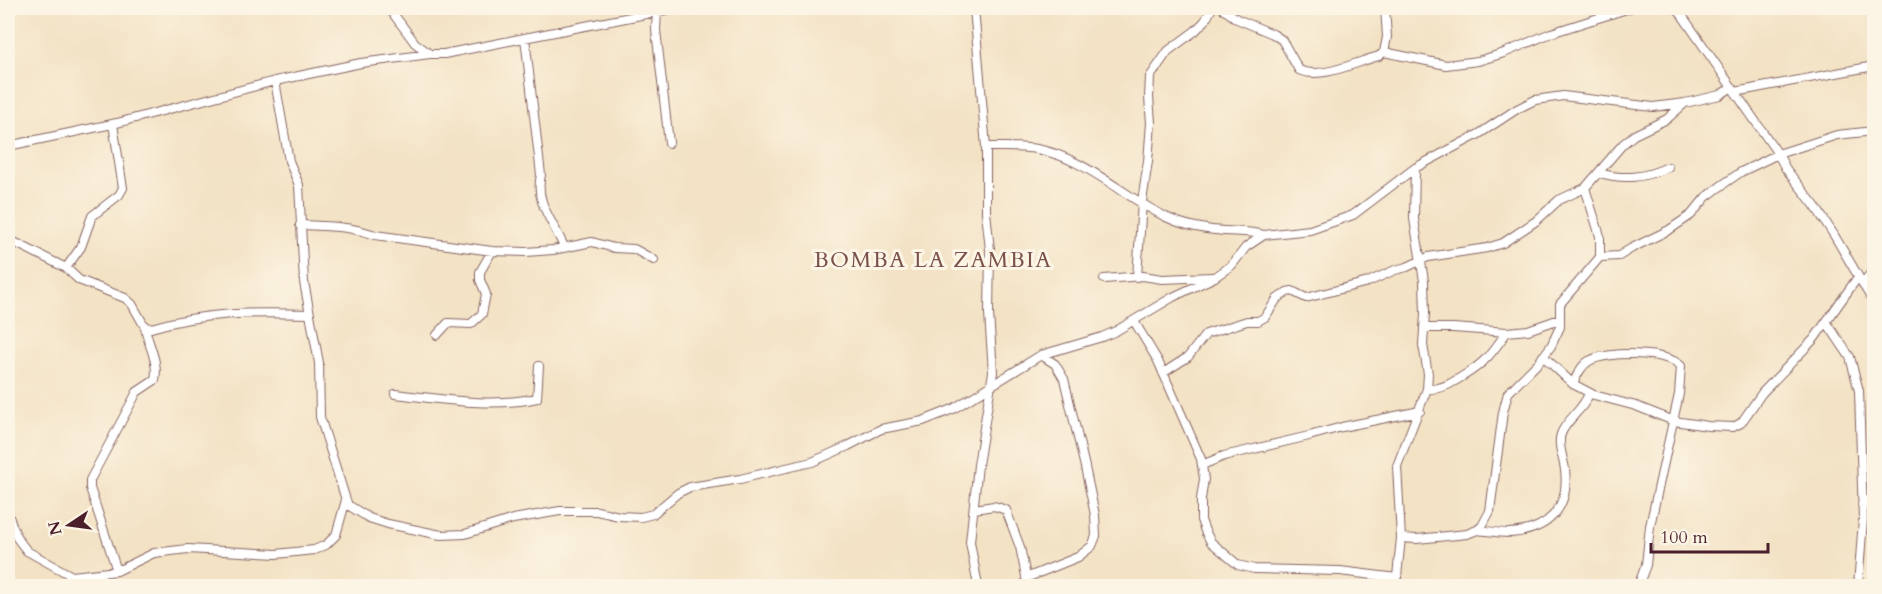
<svg xmlns="http://www.w3.org/2000/svg" width="1882" height="594" font-family="Cardo,serif">
  <rect width="100%" height="100%" fill="#fcf5e5"/>
  <filter id="ink" filterUnits="userSpaceOnUse"><feTurbulence type="fractalNoise" baseFrequency=".0167" numOctaves="2"/><feDisplacementMap in="SourceGraphic" scale="12" xChannelSelector="R" yChannelSelector="G"/><feConvolveMatrix kernelMatrix="1 2 1 2 8 2 1 2 1" color-interpolation-filters="sRGB"/></filter>
  <filter id="wash" filterUnits="userSpaceOnUse"><feTurbulence type="fractalNoise" baseFrequency=".008" numOctaves="4" result="noise"/><feDisplacementMap in="SourceGraphic" scale="24" xChannelSelector="R" yChannelSelector="G"/><feGaussianBlur stdDeviation="1.35" result="paint"/><feColorMatrix in="noise" values="0 0 0 0 0 0 0 0 0 0 0 0 0 0 0 0 0 1.4 0 .05"/><feComposite in="paint" operator="in"/></filter>
  <g filter="url(#wash)">
    <rect width="100%" height="100%" fill="#f3e2c4"/>
  </g>
  <g filter="url(#ink)">
    <g fill="none" stroke-linecap="round" stroke-linejoin="round">
      <defs>
        <path id="minor" d="M389 8 415 43 430 54H444L676 8
          M895 8H897
          M974 8 986 147V212L990 250 989 314 993 372 978 465 970 542 978 586
          M1222 8 1237 19 1273 34 1282 40 1299 70C1321 80 1356 62 1379 56L1384 52 1387 37 1385 8
          M1677 8 1778 154 1786 169 1815 206 1834 235 1874 303
          M657 11 656 30 669 143
          M525 38 541 175C534 202 554 223 564 247
          M1384 52 1446 65 1478 61 1504 53 1551 33 1630 8
          M275 81 289 161 299 185 304 282 319 363 320 417 346 500 348 505 369 518 388 524 441 535 465 534 513 519 560 511H597L619 516 641 517 653 514 678 493 690 487 740 479 812 462 848 446 881 429 923 421 953 409 1041 355 1102 337 1116 331 1173 297 1215 277 1232 265 1246 247 1264 235 1310 230 1353 215 1415 168 1479 134 1517 109 1535 100 1563 96 1653 107 1685 103 1720 95 1732 87
          M1735 92 1874 66
          M8 146 117 123 275 81 361 63 430 54
          M986 147C1003 147 1020 146 1037 149 1085 158 1123 196 1166 217 1182 225 1205 230 1224 231 1238 232 1250 231 1264 235
          M1599 173C1625 180 1644 178 1668 167
          M300 225C326 226 350 226 375 235L492 251 526 252 553 250 592 242 614 248 634 249 654 260
          M8 239 66 268 79 280 125 298 132 304 145 327 151 328C204 312 255 312 309 314
          M1600 257 1619 256 1632 248 1669 230 1691 215 1706 197 1725 183 1741 172 1778 154 1837 135 1874 131
          M66 268 81 247 92 216 119 195 123 188 113 124
          M1137 277 1142 202 1148 161 1151 123 1149 97 1150 77 1168 51 1195 31 1205 21 1212 8
          M1104 279 1143 276 1162 279 1212 277
          M1863 283 1874 269
          M1134 321 1158 361 1201 459 1204 479 1201 499V520L1205 531 1211 542 1238 565 1254 569 1340 571 1397 578
          M1827 323 1850 357 1859 391 1863 519 1858 586
          M1424 328H1453L1507 332 1528 330 1560 319
          M437 335 448 323 471 324 482 314 486 294 480 280V272L492 251
          M1543 356 1573 384 1594 395 1636 406 1674 421 1708 426 1733 427 1741 423 1762 393 1814 339 1858 277
          M1163 373 1188 357 1206 334 1247 321H1258L1265 317 1277 299 1287 292 1292 291 1306 298 1368 282 1395 270 1407 267 1428 257 1487 248 1503 243 1536 221 1559 200 1585 188 1623 144 1634 135 1667 119 1685 103
          M1573 384C1577 375 1581 366 1589 361 1606 351 1667 351 1681 366L1679 394 1650 526 1646 565 1638 586
          M1427 389C1443 389 1450 384 1463 376 1485 363 1492 353 1507 332
          M395 394C442 399 490 408 537 398L539 366
          M1202 465 1224 456 1309 436 1342 427 1420 411
          M1862 505 1874 497
          M974 509 994 506 1006 510 1020 547 1028 586
          M8 514 17 538 27 551 72 576 117 571 154 553 188 549 276 554 314 550 326 545 336 535 346 500
          M1477 530C1487 531 1499 533 1509 533 1547 531 1570 509 1565 470 1564 459 1557 445 1561 434 1567 418 1584 410 1589 393
          M1401 538 1417 539 1467 534 1477 530 1482 526 1490 511 1503 412 1508 393 1539 362 1551 346 1560 327V304L1600 257V236L1585 188
          M117 571 90 488V480L137 392 155 380C159 361 148 345 145 327
          M1026 578 1078 557 1092 546 1096 536 1095 515 1085 467 1064 379 1055 364 1041 355
          M1396 586 1401 538 1397 466 1427 389 1428 374 1423 345 1425 314 1424 281 1414 219 1415 168"/>
      </defs>
      <use href="#minor" stroke="#856361" stroke-width="10"/>
      <use href="#minor" stroke="#fff" stroke-width="8"/>
    </g>
  </g>
  <g text-anchor="middle" dominant-baseline="central" stroke-width="6" stroke-linejoin="round" paint-order="stroke">
    <g font-size="22" letter-spacing="1.5" fill="#7b514b" stroke="#fcf5e5">
      <text x="933" y="260">BOMBA LA ZAMBIA</text>
    </g>
  </g>
  <rect width="1882" height="594" fill="none" stroke="#fcf5e5" stroke-width="30"/>
  <g transform="translate(69 525) rotate(257)" stroke="#fcf5e5" stroke-width="4.5" paint-order="stroke">
  <path d="M0-4.5L10 22L0 15L-10 22Z" fill="#4a1f2b"/>
  <text y="-9" font-size="16" font-weight="bold" text-anchor="middle" fill="#4a1f2b">N</text>
  </g>
  <path d="M1651 543v9h117v-9" fill="none" stroke="#4a1f2b" stroke-width="3"/>
  <text x="1660" y="543" font-size="18" fill="#4a1f2b" stroke="#fcf5e5" stroke-width="4.5" paint-order="stroke">100 m</text>
</svg>
